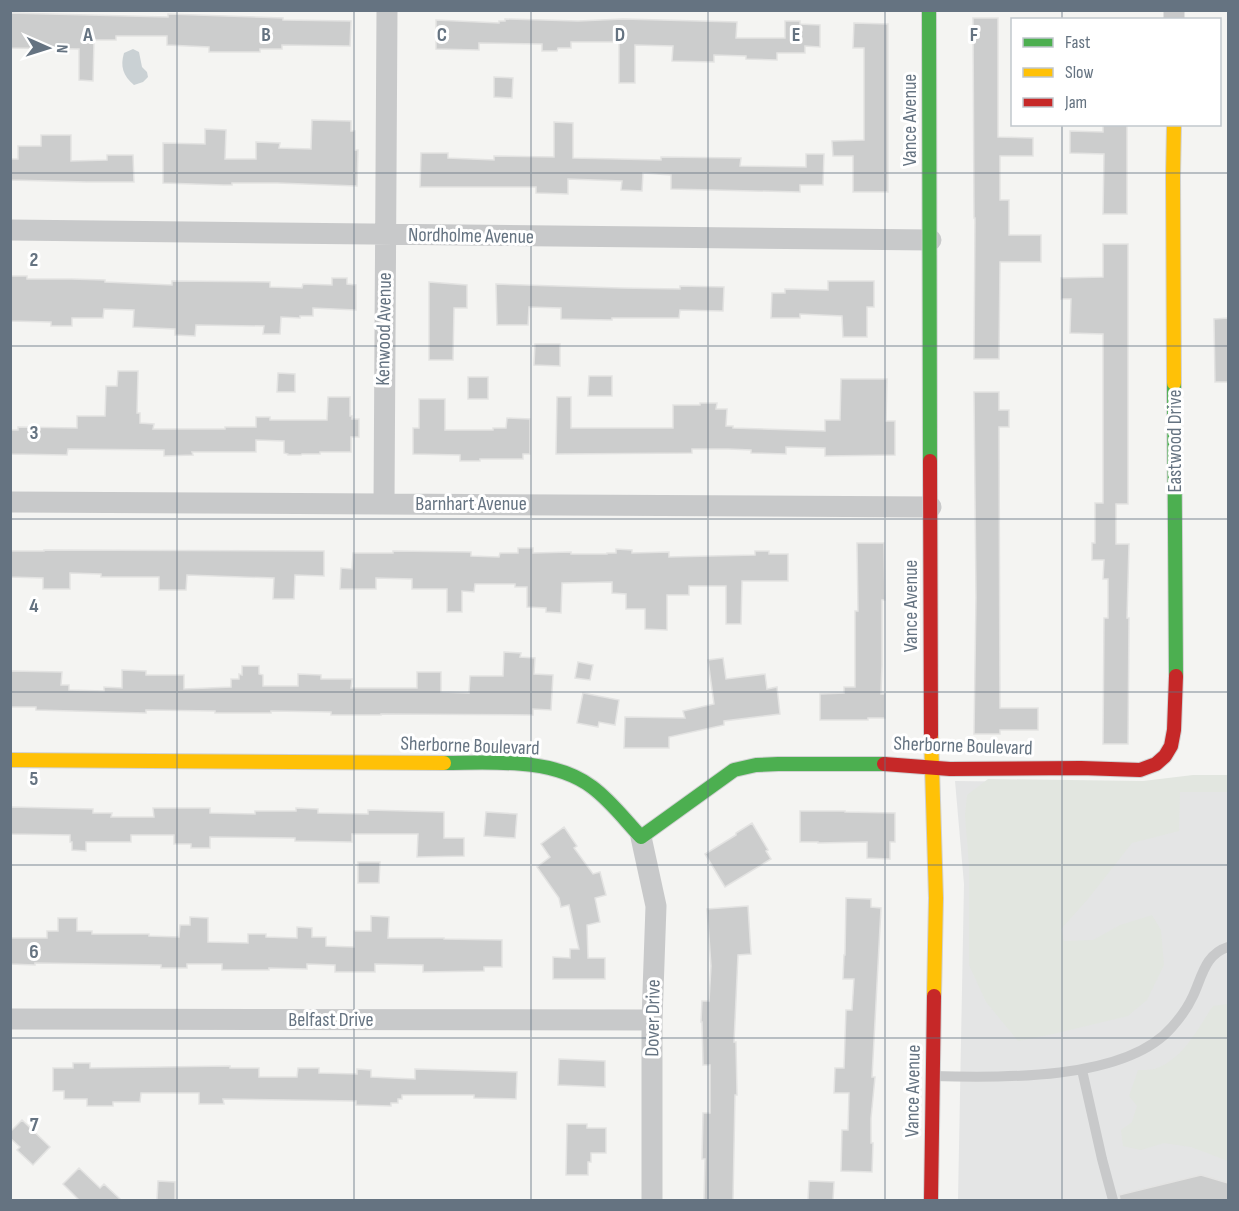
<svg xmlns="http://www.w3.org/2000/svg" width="1239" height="1211" font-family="'Sofia Sans Condensed',sans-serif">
  <rect width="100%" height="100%" fill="#f4f4f2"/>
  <path fill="#e4e5e5" d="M955 781 1228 784V1200H958L964 884Z"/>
  <path fill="#e2e6e0" d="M1193 775H1228V792H1180L1179 831 1132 843 1088 899 1061 929 1064 941 1093 940 1120 925 1152 915 1161 930 1164 965 1147 1000 1128 1016 1053 1034 1018 1041 986 1002 969 965V866L965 815 967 795 988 779 1143 781Z
    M1228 1004V1161L1191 1147 1164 1143 1141 1150 1123 1146 1121 1130 1132 1122 1137 1106 1129 1096 1138 1070C1144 1070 1152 1070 1157 1068 1184 1058 1198 1028 1213 1006Z"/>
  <path fill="#cad1d4" d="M133 49 139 52 142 67 147 72 148 77 143 82 134 85C123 76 120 66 124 53Z"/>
  <path fill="#cccdcd" stroke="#e3e3e2" stroke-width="1.5" d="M10 13 168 17V14L283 18V20L351 21 350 46 282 45V49H260V52H209V47L167 45V36H116V40H94L93 81 79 80V49L10 48Z
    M973 18H998V137L1033 138V156H1000V200H1009V235H1041V262H1000L999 359H974L975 218H974Z
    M505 19 578 21 623 19 737 22 736 38H785V21H800V24L820 25V47L805 46V53H777V60L746 59V56L714 55V62L672 61 673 46 635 45V83H619V42H571V48H558L557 51H542V44L479 43V50L436 49V20L499 23V21H505Z
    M854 23 888 24V192H853V156H833L832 141 864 140V48H853Z
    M494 77 513 78 512 98 494 97Z
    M312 120 351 121V131H355V150H358L357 186 278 183H232V185H224L163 183V143L205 144V129L226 130 225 159H256V142L280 143 279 148 311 149Z
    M554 122 573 123V158L661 160V157L741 158 740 166 806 167V154H824L823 185H800V192L671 189V175L643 173 642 191 621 190 622 181 568 179V194L536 193V187H420L421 153H448V158L494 160V156L554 157Z
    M1103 124H1127V214H1103L1104 154 1070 153V131L1103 132Z
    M41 135H71V161L107 160V155H133L134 182H87L10 180V159H18V146H41Z
    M1103 244H1128V504H1116V544H1129L1127 618H1129L1128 744H1103L1104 618H1108V579H1103L1104 560H1092V543H1095V503H1103V334L1070 333 1071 299H1061V278L1103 277Z
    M10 276H27V279H71L105 280V282L172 285V281L270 282V287L302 288 303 284 332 285V278H347V284L356 285V310L313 308V316H300V318L281 317 280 334H263L264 326 196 325 195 336 175 335V329L133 327 134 310 104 309 103 318H72V326H51V322L10 321Z
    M828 281H874V307H867V337H843L842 316 800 314V318H771L772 293H785V289L828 290Z
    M429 282 467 285V308H454L453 360H429Z
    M496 284 620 288 680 289V286L724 287 723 311 680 310 679 318H612V320L561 319V308L529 307 528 325H497Z
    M1228 318V382H1215L1214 319Z
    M535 344H560V366L534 365Z
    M118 371H138L137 413H140V423L154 424 153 429H225V427H256V417H270V420H327L328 397H350V416H352V419H359V437H351V452H320V454H302L301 455H288V454L284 453V441L256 440V452H192L193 455 164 456V450L68 449 67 455 10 454V430H18V427L77 428V416H105L106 386H117Z
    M278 373 295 374V392H277Z
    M589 376H612V396H588Z
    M468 377H488V399H468Z
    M841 379H887L886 421H895V455L825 456V448L786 447V454L751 453V450L729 449H692V453L556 454 557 397H571V428H673V405H700V403H717L716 409H727L726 426H733V428L825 431V420H840Z
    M974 392H999V410H1009V427H999L1000 708H1038V730H1000V734H974L976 597Z
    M419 399H445V430H493V428H506L507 418 530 419V454H523V459H480V461H460V455L413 454V428H419Z
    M857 543H884L885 600H882V664L881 694H885V718H868V720H820V694L844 693V687H855V611H858Z
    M518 548H533V553L571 552V554H607V553H616V549L632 550V553L669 552V557L755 555V551H769V554H788V581H742L741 624H726V586H689V595H667V630L645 629V609H626V594L612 593V582L562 583 561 613 546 612V608L527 607V587H515V584H475L474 592 462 591V612H447V589H412V579L376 578V589H340L341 568 352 569 353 553H393V551L471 552V556L499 557 500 553H518Z
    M44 550 324 551V576L295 575 294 599H273L274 578 187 575 186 590H159V577H101V574L70 573V589H43V578L10 577V551H44Z
    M504 652 521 653 520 657 535 658 534 674 553 675 551 710 533 709V715L381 714V715H331V712L271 711V713H215V711L146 710V713L36 710V707H10V671L62 672 61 685H69V690L104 691V687L122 688V670L146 671V675H184V689L231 687V679H239V674L242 675V666H259V674L263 675V686H298V674L321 675V679H352L351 688H417V672H441V692L469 693 470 676H503Z
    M723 658 726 679 765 674 767 689 777 687 780 714 724 721V725L669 737V748H624L625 717 685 718 683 711 714 704 708 660Z
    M578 662 593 665 590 680 575 678Z
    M583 693 619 700 615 725 599 722 598 727 577 723Z
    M10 807 93 809V813H112L111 817H154L153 808H210V813L255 814V811H296V808L318 809V813L368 814V810L444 812V838H464V856L417 857 418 834H352V842L295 841V838L210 837V848H191V844H174V835H131V842H86V851L72 850V842H70V835L10 834Z
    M800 811H845V812L895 813V842H890V859L867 858V842L818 843V842H800Z
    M486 812 517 814 515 838 484 836Z
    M752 823 768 850 766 851 771 859 725 887 705 854 736 835V833Z
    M564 827 577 846 574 848 593 874 600 872 606 895 595 898 600 922 587 925 588 958H605V979H553V957L570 958V949H579L569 905 561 907 559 898 537 867 550 857 541 844Z
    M358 862H380L379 883H358Z
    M846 898 871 899V907L881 908 872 1077H875L871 1118V1143H873L872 1172 841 1171 842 1130H848L849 1093H834L835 1068H844L846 1010H852L854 979H843L844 955H845Z
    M748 906 751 954 738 955 734 1042H736L737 1095H735L733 1200H704L705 1159H702L703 1113H710V1065H703L702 1022H701L702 1001H709L711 966 707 909Z
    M371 916 389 917 388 938H444V939L502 940V967H484V971L423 972V965L375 964V972H335V965L307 964V969L269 968V970H222V964H187V968H161V965L35 963V965L10 964V938H47V931H58V918H77V931H92V934H149V936L179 937 180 925H190V917L208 918V942L248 943V934H266V937L297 938V927L312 928V937H326V946L354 947V931H371Z
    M559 1059 605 1061V1087L558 1085Z
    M73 1063H90V1068L230 1066V1068H259V1077H297L298 1068H319V1073L357 1074V1069L371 1070V1077L415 1079V1069L517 1072 516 1099 474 1098V1095H402V1099H398V1103H391V1106L356 1105V1101L223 1099 224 1104H199V1093H141L140 1102H113V1106H87V1099H64V1091H53V1068H73Z
    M22 1120 50 1147 33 1165 17 1150 20 1147 10 1138V1132Z
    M567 1124H587V1128H606V1153H591V1162H588V1175H566Z
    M79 1168 100 1188 104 1184 121 1200H79L63 1184Z
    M1201 1175 1228 1183V1200H1120L1119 1195Z
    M158 1181 175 1182V1200H157Z
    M809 1181 834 1182 833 1200H808Z"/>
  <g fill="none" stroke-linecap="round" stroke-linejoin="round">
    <defs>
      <path id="fast" d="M929 10 930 461
        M1174 383 1176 676
        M444 763C491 763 552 757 592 787 611 801 625 820 641 837L734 770 756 765 778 764H884"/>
      <path id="slow" d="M1174 124 1173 176 1174 383
        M931 735 936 898 934 996
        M10 760 444 763"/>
      <path id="jam" d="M930 461 931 735
        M884 764 950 769 1081 768 1140 770 1156 764 1165 756 1171 746 1174 730 1176 676
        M931 1200 934 996"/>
    </defs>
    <use href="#fast" stroke="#d0d1d2" stroke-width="16"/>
    <use href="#slow" stroke="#d0d1d2" stroke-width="16"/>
    <use href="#jam" stroke="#d0d1d2" stroke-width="16"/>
    <path stroke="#c8c9ca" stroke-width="10" d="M1082 1070 1102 1159 1113 1200
      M933 1076C999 1078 1126 1081 1172 1027 1180 1018 1188 1007 1193 996 1202 977 1205 954 1228 947"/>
    <path stroke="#c8c9ca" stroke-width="21" d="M1174 10V20
      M10 230 931 240
      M10 502 931 507
      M384 504 387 10
      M641 837 656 906 652 1020V1200
      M10 1019 652 1020"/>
    <use href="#fast" stroke="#4caf50" stroke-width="14"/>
    <use href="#slow" stroke="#ffc107" stroke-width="14"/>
    <use href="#jam" stroke="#c62828" stroke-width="14"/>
  </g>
  <path fill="none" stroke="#657381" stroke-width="1.5" stroke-opacity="0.55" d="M177 10V1200M354 10V1200M531 10V1200M708 10V1200M885 10V1200M1062 10V20M1062 124V1200M10 173H1228M10 346H1228M10 519H1228M10 692H1228M10 865H1228M10 1038H1228"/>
  <g text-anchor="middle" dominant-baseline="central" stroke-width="6" stroke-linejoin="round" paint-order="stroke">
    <g font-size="20" fill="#657381" stroke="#fff">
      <text transform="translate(910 120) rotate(-90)">Vance Avenue</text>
      <text transform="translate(471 236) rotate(1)">Nordholme Avenue</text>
      <text transform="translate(384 329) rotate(-89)">Kenwood Avenue</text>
      <text transform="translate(1175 441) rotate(-90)">Eastwood Drive</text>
      <text x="471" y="504">Barnhart Avenue</text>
      <text transform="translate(911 606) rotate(-90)">Vance Avenue</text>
      <text transform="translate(470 746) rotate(2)">Sherborne Boulevard</text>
      <text transform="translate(963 746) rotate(2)">Sherborne Boulevard</text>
      <text transform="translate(653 1018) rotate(-89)">Dover Drive</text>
      <text x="331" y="1020">Belfast Drive</text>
      <text transform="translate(913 1091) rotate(-89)">Vance Avenue</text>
    </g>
  </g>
  <g font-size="20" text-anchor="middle" font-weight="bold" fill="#657381" stroke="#fff" stroke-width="6" stroke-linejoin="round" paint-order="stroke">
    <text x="88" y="41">A</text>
    <text x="266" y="41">B</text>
    <text x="442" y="41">C</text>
    <text x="620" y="41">D</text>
    <text x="796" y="41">E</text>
    <text x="974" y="41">F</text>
    <text x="34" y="266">2</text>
    <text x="34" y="439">3</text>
    <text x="34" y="612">4</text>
    <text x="34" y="785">5</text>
    <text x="34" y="958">6</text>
    <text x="34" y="1131">7</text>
  </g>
  <rect width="1239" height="1211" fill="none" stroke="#657381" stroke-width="24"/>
  <rect x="1011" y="18" width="210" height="108" fill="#ffffff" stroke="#c1c7cd" stroke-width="1.5"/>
  <rect x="1023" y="38" width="30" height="9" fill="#4caf50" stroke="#c1c7cd" stroke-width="1.5"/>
  <text x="1065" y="48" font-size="18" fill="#657381">Fast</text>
  <rect x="1023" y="68" width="30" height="9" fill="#ffc107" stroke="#c1c7cd" stroke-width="1.5"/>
  <text x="1065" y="78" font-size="18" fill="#657381">Slow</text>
  <rect x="1023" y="98" width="30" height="9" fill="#c62828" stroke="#c1c7cd" stroke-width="1.5"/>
  <text x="1065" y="108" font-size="18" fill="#657381">Jam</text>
  <g transform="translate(48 48) rotate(93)" stroke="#ffffff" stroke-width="4.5" paint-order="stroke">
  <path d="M0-4.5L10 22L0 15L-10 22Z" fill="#657381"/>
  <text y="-9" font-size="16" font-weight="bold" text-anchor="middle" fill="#657381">N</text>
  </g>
</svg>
